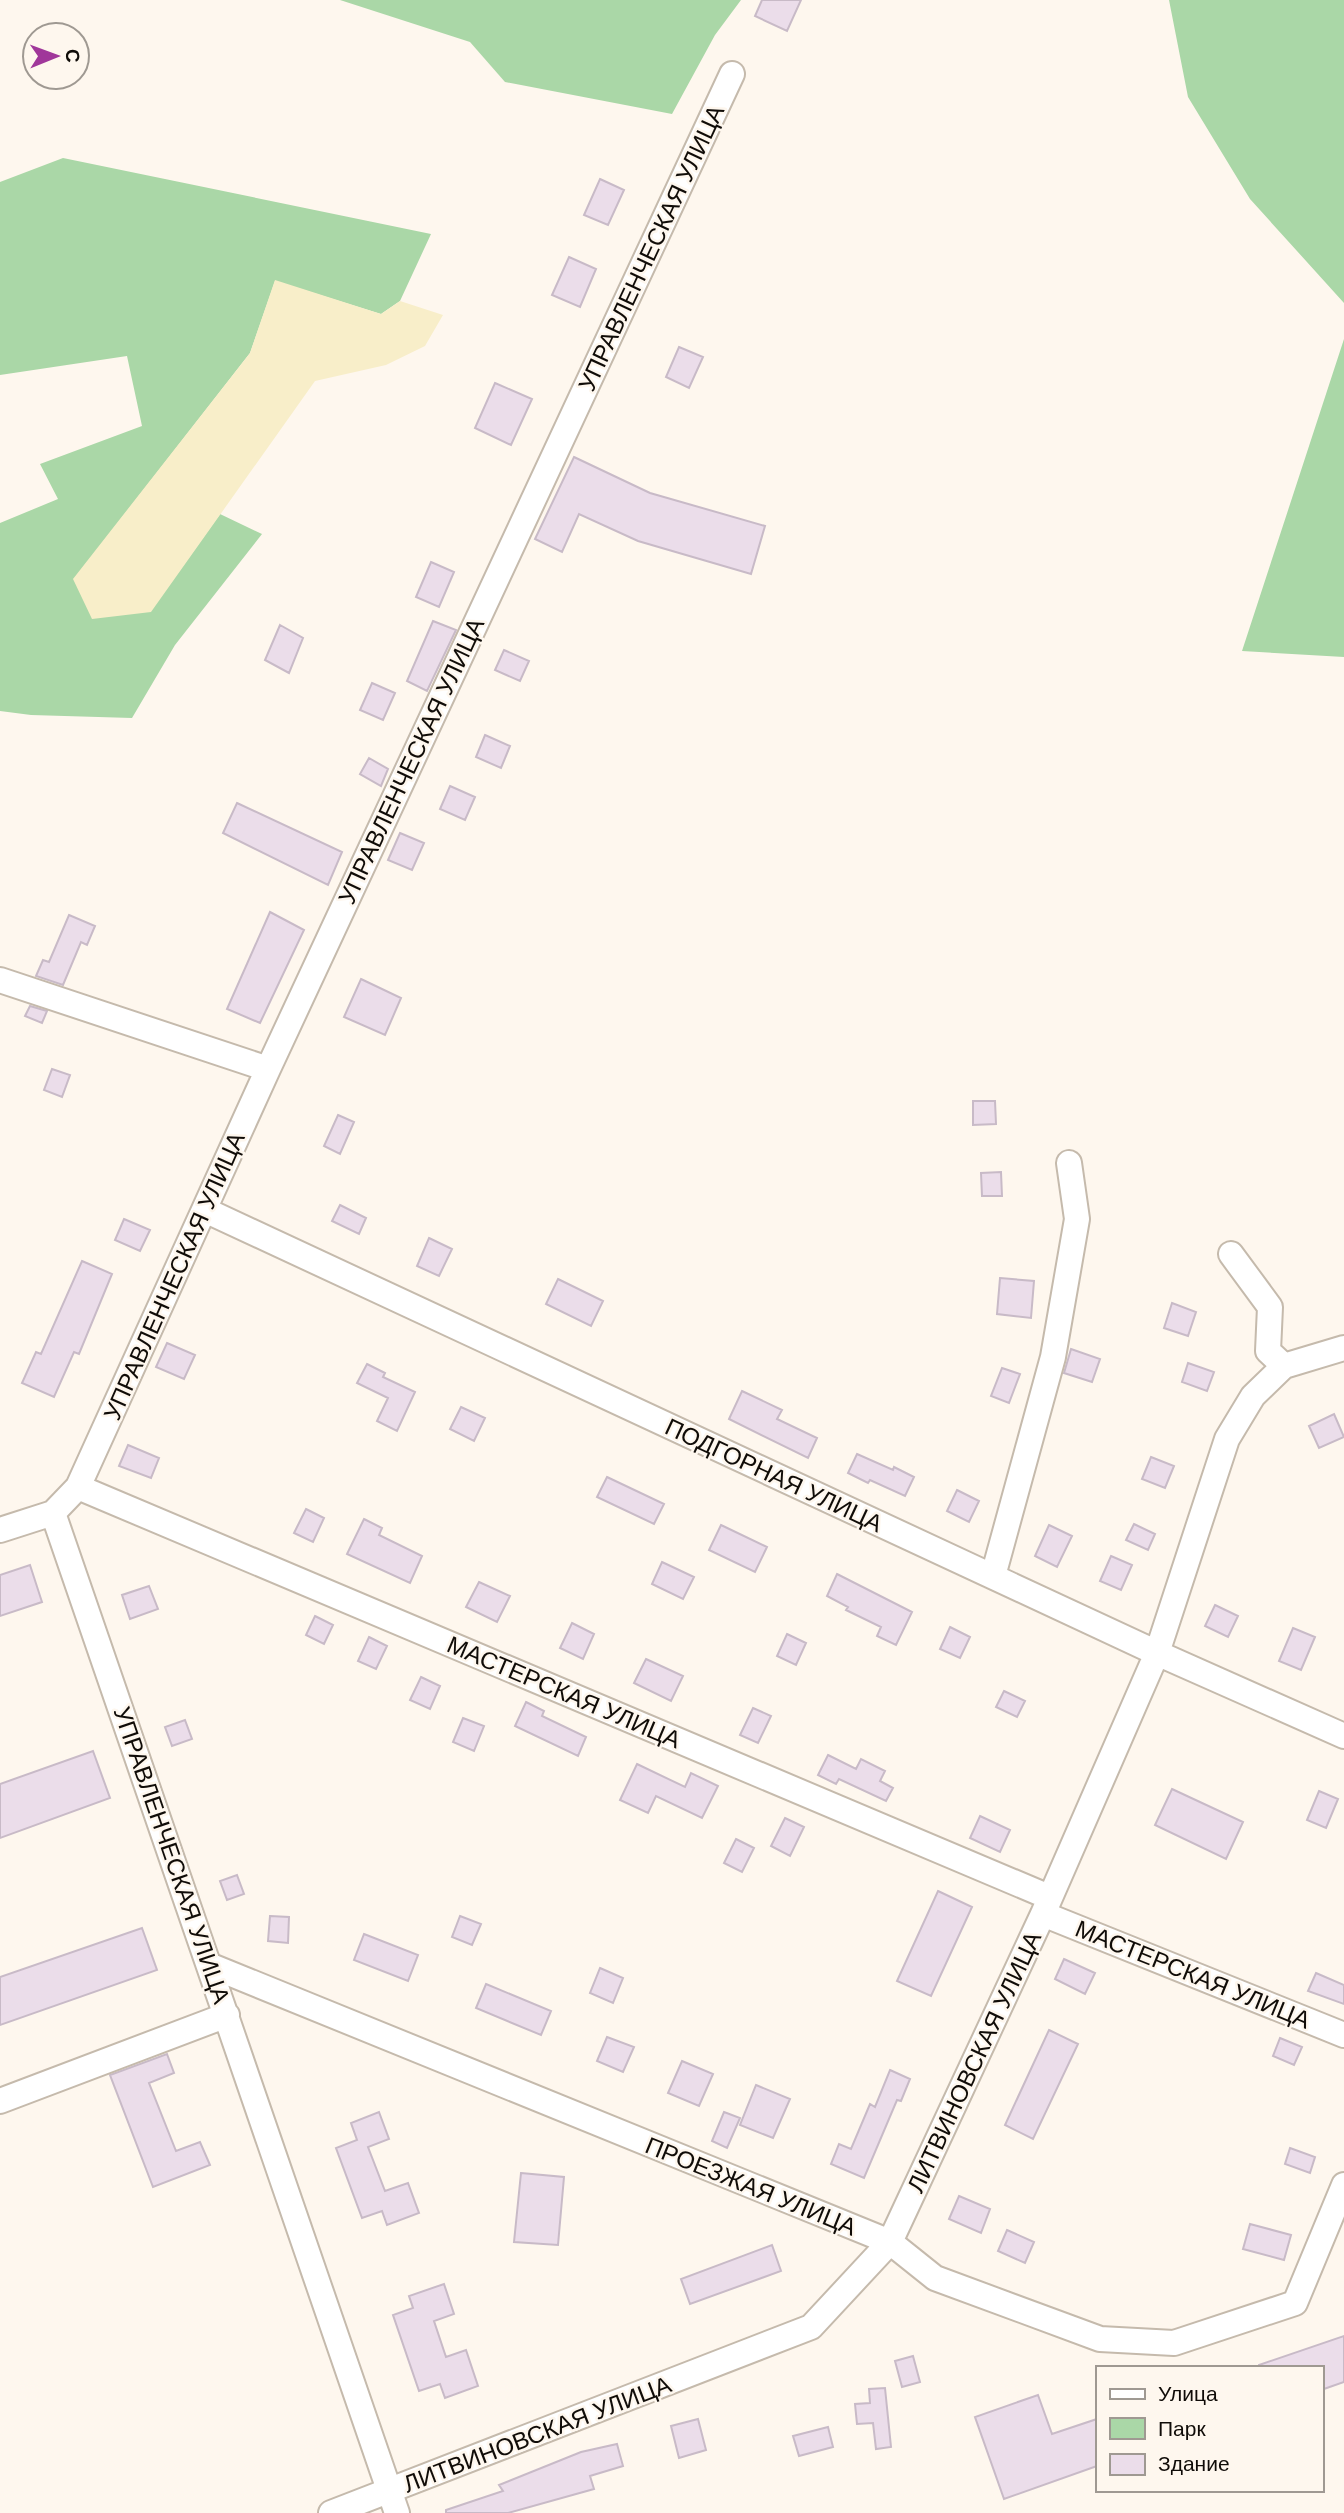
<svg xmlns="http://www.w3.org/2000/svg" width="1344" height="2513" font-family="Helvetica,sans-serif">
  <rect width="100%" height="100%" fill="#fef7ee"/>
  <path fill="#aad7a7" d="M340 0H741L715 35 672 114 505 82 470 42Z
    M1169 0H1344V303L1250 199 1188 97Z
    M63 158 431 234 400 301 381 314 275 281 250 353 74 579 150 612 220 514 262 534 175 645 132 718 31 715 0 711V523L58 499 40 464 142 426 127 356 0 375V182Z
    M1344 339V657L1242 651Z"/>
  <path fill="#f8eec9" d="M275 280 381 314 400 301 443 315 425 346 386 365 315 381 151 612 92 619 73 579 250 353Z"/>
  <path fill="#ebddea" stroke="#c8bac7" stroke-width="2" d="M762 0H801L787 31 755 16Z
    M600 179 624 190 608 225 584 215Z
    M569 257 596 269 580 307 552 295Z
    M679 347 703 357 689 388 666 377Z
    M495 383 532 399 511 445 475 428Z
    M574 457 650 493 765 526 751 574 638 541 579 514 562 552 535 539Z
    M431 562 454 572 439 607 416 597Z
    M433 621 456 630 427 691 407 681Z
    M280 625 303 638 289 673 265 660Z
    M504 650 529 661 520 681 495 670Z
    M372 683 395 693 383 720 360 710Z
    M485 735 510 746 501 768 476 757Z
    M369 758 388 769 381 786 360 774Z
    M450 786 475 797 465 820 440 809Z
    M237 803 342 852 328 885 223 833Z
    M400 833 424 843 412 870 388 860Z
    M270 912 304 930 260 1023 227 1009Z
    M69 915 95 926 87 945 81 942 63 985 36 976 43 960 49 962Z
    M361 979 401 998 385 1035 344 1017Z
    M30 1006 47 1011 42 1023 25 1016Z
    M52 1069 70 1075 62 1097 44 1090Z
    M973 1101H995L996 1124 973 1125Z
    M338 1115 354 1122 340 1154 324 1146Z
    M1001 1172 1002 1196H982L981 1173Z
    M340 1205 366 1218 359 1234 332 1221Z
    M124 1219 150 1230 140 1251 115 1240Z
    M429 1238 452 1249 439 1276 417 1266Z
    M82 1261 112 1274 79 1354 74 1352 54 1397 22 1383 36 1352 41 1354Z
    M1000 1278 1034 1281 1031 1318 997 1314Z
    M558 1279 603 1301 591 1326 546 1304Z
    M1172 1303 1196 1312 1188 1336 1164 1328Z
    M167 1343 195 1355 184 1379 156 1367Z
    M1071 1349 1100 1359 1092 1382 1064 1373Z
    M1188 1363 1214 1372 1207 1391 1182 1382Z
    M367 1364 385 1373 383 1377 415 1392 397 1431 377 1421 388 1398 357 1383Z
    M1002 1368 1020 1374 1009 1403 991 1396Z
    M742 1391 782 1410 777 1419 817 1438 808 1458 729 1419Z
    M461 1407 485 1418 474 1441 450 1429Z
    M1334 1414 1344 1437 1319 1448 1309 1426Z
    M128 1445 159 1458 151 1478 119 1466Z
    M857 1454 893 1470 894 1467 914 1477 905 1496 870 1480 868 1483 848 1473Z
    M1151 1457 1174 1466 1165 1488 1142 1479Z
    M607 1477 664 1504 654 1524 597 1497Z
    M957 1490 979 1501 969 1522 947 1511Z
    M306 1509 324 1518 313 1542 294 1533Z
    M364 1519 382 1528 379 1535 422 1556 410 1583 347 1554Z
    M1134 1524 1155 1534 1148 1550 1126 1540Z
    M721 1525 767 1547 755 1572 709 1550Z
    M1049 1525 1072 1536 1057 1567 1035 1556Z
    M1111 1556 1132 1565 1121 1590 1100 1581Z
    M662 1562 694 1577 683 1599 652 1584Z
    M30 1565 42 1602 0 1616V1575Z
    M837 1574 912 1612 896 1645 877 1636 881 1627 846 1610 848 1607 827 1596Z
    M479 1582 510 1596 497 1622 466 1607Z
    M149 1586 158 1609 130 1619 122 1595Z
    M1215 1605 1238 1616 1228 1637 1205 1626Z
    M315 1616 333 1625 324 1644 306 1635Z
    M572 1623 594 1634 583 1659 560 1648Z
    M950 1627 970 1637 960 1658 940 1649Z
    M1293 1628 1315 1637 1301 1670 1279 1661Z
    M787 1634 806 1643 796 1665 777 1656Z
    M369 1637 387 1646 376 1669 358 1661Z
    M646 1659 683 1676 671 1701 634 1683Z
    M421 1677 440 1686 430 1709 410 1700Z
    M1004 1691 1025 1701 1017 1717 996 1707Z
    M526 1702 544 1711 542 1716 586 1737 578 1756 515 1726Z
    M753 1708 771 1716 758 1743 740 1735Z
    M463 1718 484 1726 474 1751 453 1742Z
    M185 1720 192 1739 172 1746 165 1727Z
    M93 1751 110 1798 0 1838V1784Z
    M828 1755 856 1769 861 1759 885 1771 880 1781 893 1788 886 1801 839 1779 836 1784 818 1775Z
    M637 1764 685 1787 691 1773 718 1786 702 1818 656 1796 648 1813 620 1800Z
    M1172 1789 1243 1822 1226 1859 1155 1825Z
    M1319 1791 1338 1799 1326 1828 1307 1820Z
    M980 1816 1010 1830 1000 1852 970 1838Z
    M785 1818 804 1827 790 1856 771 1846Z
    M736 1839 754 1848 742 1872 724 1863Z
    M237 1875 244 1894 227 1900 220 1881Z
    M938 1891 972 1907 931 1996 897 1981Z
    M270 1916 289 1917 288 1943 268 1941Z
    M460 1916 481 1924 472 1945 452 1937Z
    M142 1928 157 1970 0 2025V1977Z
    M364 1934 418 1955 408 1981 354 1960Z
    M1064 1959 1095 1973 1085 1994 1055 1979Z
    M600 1968 623 1978 613 2003 590 1993Z
    M1316 1973 1344 1985V2004L1308 1991Z
    M486 1984 551 2011 541 2035 476 2008Z
    M1049 2030 1078 2044 1033 2139 1005 2125Z
    M607 2037 634 2047 623 2072 597 2061Z
    M1280 2038 1302 2047 1294 2065 1273 2056Z
    M167 2054 174 2073 149 2083 176 2151 200 2142 210 2165 153 2187 110 2075Z
    M682 2061 713 2074 699 2106 668 2093Z
    M890 2070 910 2079 901 2101 897 2100 864 2178 831 2164 839 2144 851 2149 870 2104 875 2107Z
    M756 2085 790 2099 773 2138 740 2125Z
    M379 2112 389 2139 368 2147 385 2191 408 2183 419 2213 387 2225 382 2211 362 2218 336 2148 357 2140 351 2123Z
    M724 2112 740 2118 727 2148 712 2141Z
    M1290 2148 1315 2157 1310 2173 1285 2164Z
    M521 2173 564 2177 558 2245 514 2242Z
    M959 2196 990 2209 981 2233 949 2219Z
    M1250 2224 1291 2235 1284 2260 1243 2249Z
    M1007 2230 1034 2242 1025 2263 998 2251Z
    M772 2245 781 2271 690 2304 681 2279Z
    M444 2284 454 2314 434 2321 446 2357 466 2350 478 2386 445 2398 440 2384 419 2391 393 2315 413 2308 409 2296Z
    M1344 2336V2382L1321 2390V2368H1259V2365Z
    M913 2356 920 2382 902 2387 895 2361Z
    M885 2388 891 2447 876 2449 873 2423 857 2424 855 2404 870 2403 869 2389Z
    M1038 2395 1052 2434 1097 2419V2466L1004 2499 975 2417Z
    M698 2419 706 2450 679 2458 671 2426Z
    M828 2427 833 2447 799 2456 793 2436Z
    M617 2444 623 2466 590 2476 594 2489 508 2513H446V2510L503 2491 499 2485 581 2452Z"/>
  <g fill="none" stroke-linecap="round" stroke-linejoin="round">
    <defs>
      <path id="street" d="M0 980 268 1069
        M205 1210 1157 1653 1344 1736
        M1231 1254 1270 1307 1268 1351 1284 1366
        M78 1487 1049 1897
        M53 1513 397 2513
        M0 1530 53 1513 78 1487 268 1069 732 74
        M993 1576 1053 1357 1077 1219 1069 1163
        M1043 1914 1344 2035
        M209 1965 890 2242 935 2278 1100 2339 1174 2343 1295 2303 1344 2185
        M0 2101 227 2015
        M331 2513 811 2327 890 2242 1043 1914 1157 1653 1227 1439 1253 1396 1284 1366 1344 1348"/>
    </defs>
    <use href="#street" stroke="#c5baac" stroke-width="28"/>
    <use href="#street" stroke="#fff" stroke-width="24"/>
  </g>
  <g text-anchor="middle" dominant-baseline="central" stroke-width="5" stroke-linejoin="round" paint-order="stroke">
    <g font-size="24" fill="#100c08" stroke="#fef7ee">
      <text transform="translate(651 248) rotate(-65)">УПРАВЛЕНЧЕСКАЯ УЛИЦА</text>
      <text transform="translate(411 761) rotate(-65)">УПРАВЛЕНЧЕСКАЯ УЛИЦА</text>
      <text transform="translate(174 1276) rotate(-66)">УПРАВЛЕНЧЕСКАЯ УЛИЦА</text>
      <text transform="translate(774 1475) rotate(25)">ПОДГОРНАЯ УЛИЦА</text>
      <text transform="translate(564 1692) rotate(23)">МАСТЕРСКАЯ УЛИЦА</text>
      <text transform="translate(172 1855) rotate(71)">УПРАВЛЕНЧЕСКАЯ УЛИЦА</text>
      <text transform="translate(1193 1974) rotate(22)">МАСТЕРСКАЯ УЛИЦА</text>
      <text transform="translate(974 2062) rotate(-65)">ЛИТВИНОВСКАЯ УЛИЦА</text>
      <text transform="translate(751 2186) rotate(22)">ПРОЕЗЖАЯ УЛИЦА</text>
      <text transform="translate(537 2434) rotate(-21)">ЛИТВИНОВСКАЯ УЛИЦА</text>
    </g>
  </g>
  <rect x="1096" y="2366" width="228" height="126" fill="#fef7ee" stroke="#9f9992" stroke-width="2"/>
  <rect x="1110" y="2389" width="35" height="10" fill="#ffffff" stroke="#9f9992" stroke-width="2"/>
  <text x="1158" y="2401" font-size="21" fill="#100c08">Улица</text>
  <rect x="1110" y="2418" width="35" height="21" fill="#aad7a7" stroke="#9f9992" stroke-width="2"/>
  <text x="1158" y="2436" font-size="21" fill="#100c08">Парк</text>
  <rect x="1110" y="2454" width="35" height="21" fill="#ebddea" stroke="#9f9992" stroke-width="2"/>
  <text x="1158" y="2471" font-size="21" fill="#100c08">Здание</text>
  <g transform="translate(56 56) rotate(89)"><circle r="33" fill="#fef7ee" stroke="#9f9992" stroke-width="2"/>
  <path d="M0-5L12 26L0 18L-12 26Z" fill="#a0379a"/>
  <text y="-10" font-size="19" font-weight="bold" text-anchor="middle" fill="#100c08">С</text>
  </g>
</svg>
